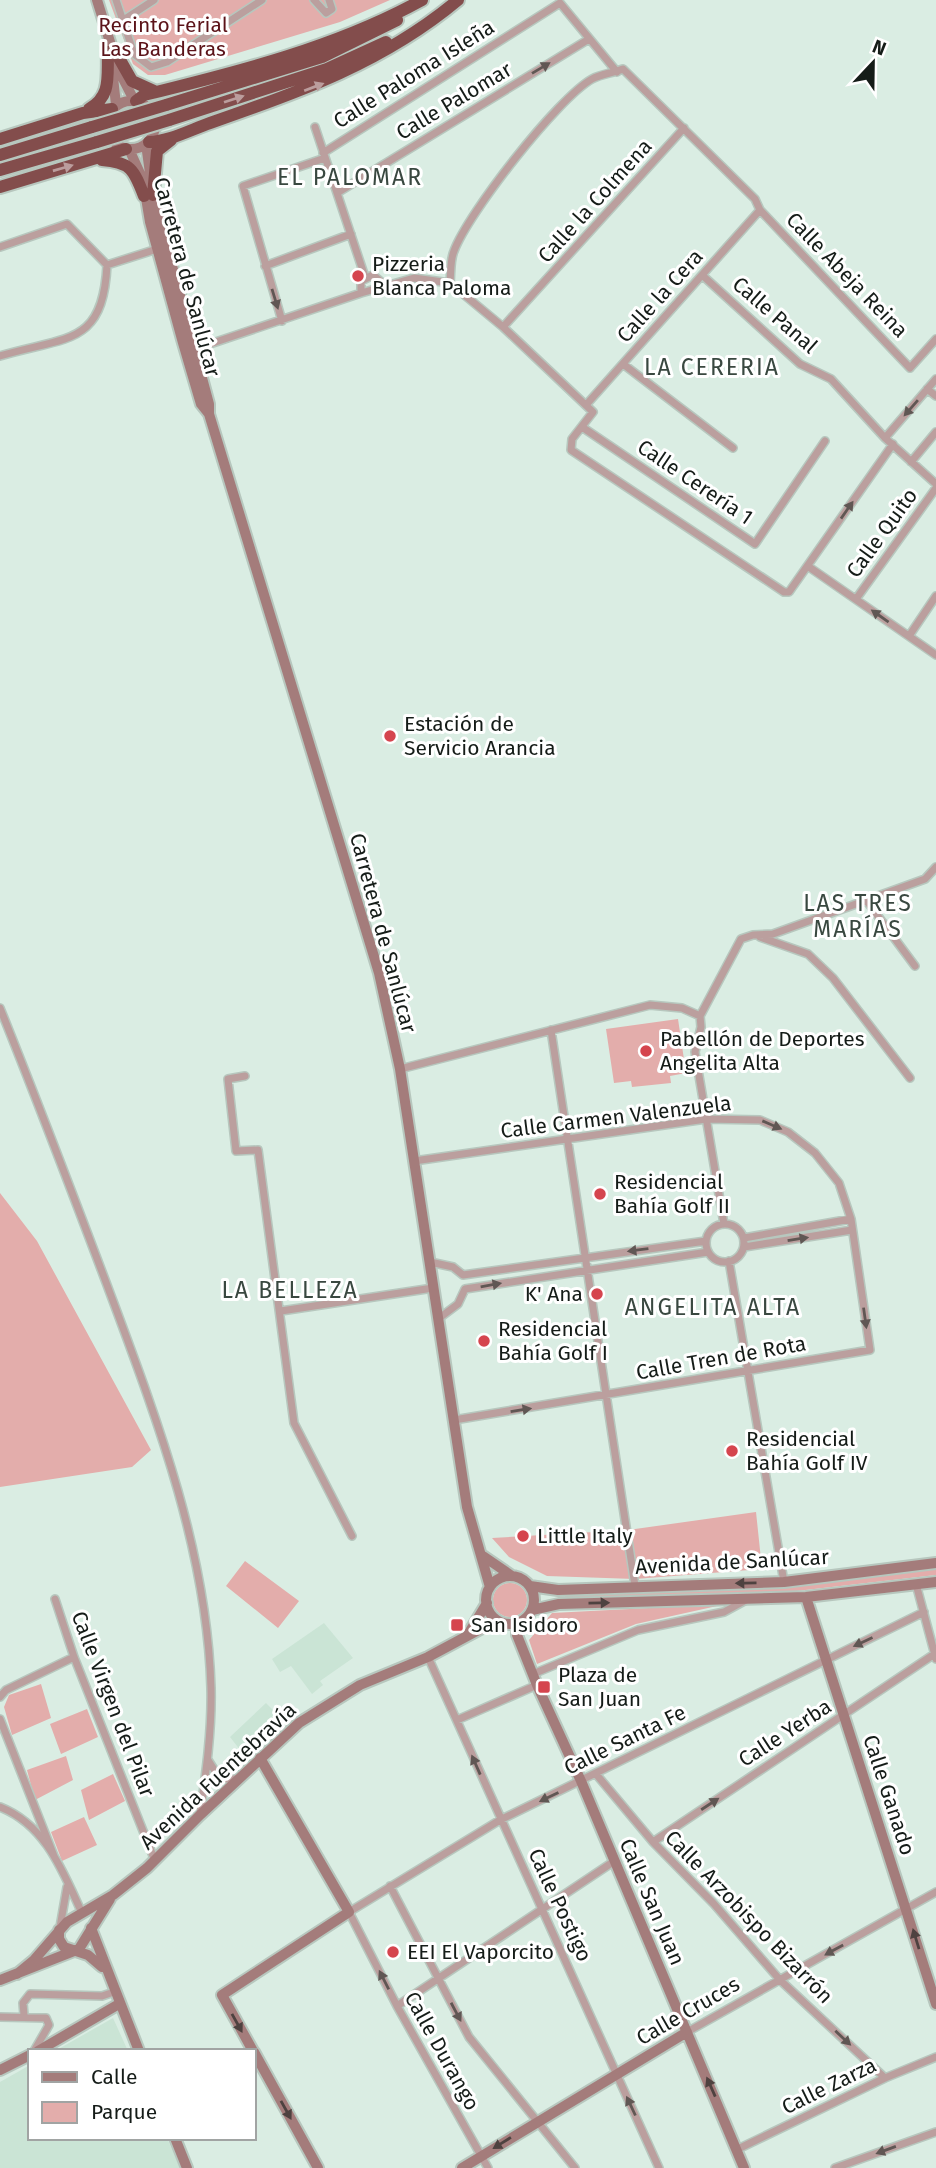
<svg xmlns="http://www.w3.org/2000/svg" width="936" height="2168" font-family="'Fira Sans',sans-serif">
  <rect width="100%" height="100%" fill="#daede3"/>
  <path fill="#cae4d5" d="M324 1623 353 1658 320 1681 323 1685 312 1694 291 1666 280 1672 272 1659Z
    M266 1703 281 1718 244 1755 230 1737Z
    M113 2018 128 2051H55Z
    M30 2065V2138H167L180 2168H0V2082Z"/>
  <path fill="#e3adab" d="M109 0H390L340 22 165 75H148L133 64Z
    M678 1019 686 1073 670 1076 671 1083 632 1087 631 1081 614 1083 606 1029Z
    M0 1193 37 1241 151 1450 132 1467 0 1487Z
    M756 1512 762 1569 635 1579 547 1576 509 1557 492 1538 628 1530Z
    M245 1561 299 1601 278 1628 226 1586Z
    M936 1567V1575L788 1592 565 1599V1592Z
    M493 1600a17 17 0 1 1 34 0a17 17 0 1 1-34 0Z
    M726 1604 636 1624 537 1664 529 1640 552 1613Z
    M41 1684 51 1718 12 1735 4 1707 9 1695Z
    M87 1709 98 1737 61 1754 50 1724Z
    M66 1756 73 1780 35 1800 27 1770Z
    M113 1774 125 1801 89 1820 81 1790Z
    M84 1817 97 1845 62 1861 51 1832Z"/>
  <g fill="none" stroke-linecap="round" stroke-linejoin="round">
    <defs>
      <path id="street" d="M116 0 134 54 151 67 167 62 262 0
        M314 0 326 13 332 9 329 0
        M122 21 154 0
        M315 127 365 277
        M323 153 560 3 617 72
        M337 193 589 39
        M0 247 67 224 107 265 157 249 159 245
        M265 266 351 234
        M702 275 800 364 831 379 885 438 936 484
        M450 283 503 327 593 412 572 439 571 450 784 592H789L893 444
        M361 293V281L373 275 386 286
        M282 321 243 186 325 158
        M503 327 684 128
        M192 350 361 293 414 278 450 283C451 273 450 260 454 251 468 213 558 98 592 79 601 74 613 73 623 69L755 199 760 210 910 368 936 339
        M0 356C67 336 103 346 107 265
        M623 364 733 448
        M927 389 936 396
        M586 405 760 210
        M582 427 755 544 825 441
        M885 438 936 379
        M911 462 936 432
        M809 567 936 655
        M856 599 936 488
        M909 636 936 596
        M866 900 915 966
        M760 937 808 954 833 978 910 1078
        M0 1008C37 1100 72 1192 107 1285 155 1414 207 1548 211 1688 212 1730 206 1773 200 1815
        M700 1016 741 939 753 935 773 934 925 879 936 867
        M700 1016 701 1027 695 1052 724 1224
        M551 1030 635 1586
        M400 1069 650 1005 682 1008 700 1016
        M245 1076 228 1079 236 1151 258 1150 294 1423 352 1536
        M414 1161 706 1119 760 1120 788 1132 815 1153 839 1183 851 1219 870 1350 454 1420
        M706 1243a19 19 0 1 1 38 0a19 19 0 1 1-38 0Z
        M744 1238 851 1219
        M744 1247 852 1230
        M729 1261 784 1582
        M430 1262 453 1267 463 1275 706 1241
        M281 1311 433 1288
        M438 1319 458 1304 465 1289 708 1252
        M916 1584 936 1659
        M55 1599 74 1657 155 1861
        M428 1657 659 2168
        M533 1674 638 1630 724 1612 746 1600
        M0 1697 6 1690 74 1657
        M0 1719 54 1856
        M457 1720 537 1685
        M208 1760 220 1779H237
        M596 1774 653 1842 714 1904 780 1980 885 2078
        M0 1807C46 1825 63 1872 82 1913
        M653 1842 936 1653
        M390 1886 469 2037 575 2168
        M60 1927 67 1887
        M397 2006 613 1862
        M24 2015 23 2003 30 1994 102 1996 114 1992
        M0 2017 46 2018 49 2025 34 2051
        M687 2032 936 1892
        M738 2149 885 2078 936 2057
        M488 2168 397 2006 349 1912 500 1820 924 1612
        M835 2168 936 2132"/>
      <path id="secondary" d="M97 0 119 71 134 100
        M112 68 116 105
        M107 125a24 24 0 1 1 48 0a24 24 0 1 1-48 0Z
        M146 144 153 195 209 404V414L379 973 400 1069 467 1507 490 1587
        M129 149 143 180 150 222 183 343 201 404 209 414
        M483 1556 512 1576
        M486 1600a24 24 0 1 1 48 0a24 24 0 1 1-48 0Z
        M530 1586 558 1590 784 1582 936 1563
        M806 1597 936 2004
        M532 1610 559 1604 806 1597 936 1582
        M517 1623V1635L537 1685 581 1781 744 2168
        M467 1636 487 1603
        M91 1928 139 2051
        M59 1930V1939L64 1947 88 1955 102 1967
        M17 1974 34 1960 67 1922 113 1895 147 1868 200 1815 299 1723 360 1685 428 1657 497 1620
        M0 1980 79 1949 110 1899
        M38 2051 119 2004
        M253 2051 222 1995 349 1912 260 1758
        M254 2052 318 2168
        M0 2070 30 2055
        M175 2138 187 2168
        M462 2168 687 2032"/>
      <path id="highway" d="M115 51 132 81 154 91
        M136 101 144 95C238 72 337 47 422 0
        M166 105 322 57 397 20
        M89 109C112 96 107 76 108 52
        M169 120 327 69 386 42
        M0 139 83 113 112 109
        M149 142C170 141 190 130 210 123 300 92 384 62 458 0
        M0 155 92 127
        M102 160C131 162 134 170 144 196
        M0 170 97 142
        M0 187 126 149
        M153 195 157 151 171 140"/>
    </defs>
    <use href="#street" stroke="#b7c7be" stroke-width="10"/>
    <use href="#secondary" stroke="#b7c7be" stroke-width="14"/>
    <use href="#highway" stroke="#b7c7be" stroke-width="16"/>
    <use href="#street" stroke="#bb9f9e" stroke-width="7"/>
    <use href="#secondary" stroke="#a47c7b" stroke-width="10"/>
    <use href="#highway" stroke="#834d4c" stroke-width="12"/>
    <defs>
      <path id="highway-bridge" d="M92 127 166 105
        M97 142 169 120"/>
    </defs>
    <use href="#highway-bridge" stroke="#b7c7be" stroke-width="16" stroke-linecap="butt"/>
    <use href="#highway-bridge" stroke="#834d4c" stroke-width="12"/>
  </g>
  <defs><path id="oneway-solid" d="M-6-.8H1V-3.2L6.5 0L1 3.2V.8H-6Z" transform="scale(1.75)"/></defs>
  <g fill="#605754">
    <use href="#oneway-solid" transform="translate(541 68) rotate(-31)"/>
    <use href="#oneway-solid" transform="translate(275 299) rotate(73)"/>
    <use href="#oneway-solid" transform="translate(911 408) rotate(131)"/>
    <use href="#oneway-solid" transform="translate(847 510) rotate(-55)"/>
    <use href="#oneway-solid" transform="translate(880 616) rotate(-145)"/>
    <use href="#oneway-solid" transform="translate(772 1125) rotate(23)"/>
    <use href="#oneway-solid" transform="translate(798 1239) rotate(-9)"/>
    <use href="#oneway-solid" transform="translate(638 1250) rotate(173)"/>
    <use href="#oneway-solid" transform="translate(491 1285) rotate(-10)"/>
    <use href="#oneway-solid" transform="translate(865 1318) rotate(82)"/>
    <use href="#oneway-solid" transform="translate(521 1410) rotate(-9)"/>
    <use href="#oneway-solid" transform="translate(863 1642) rotate(155)"/>
    <use href="#oneway-solid" transform="translate(476 1765) rotate(-114)"/>
    <use href="#oneway-solid" transform="translate(549 1797) rotate(154)"/>
    <use href="#oneway-solid" transform="translate(710 1804) rotate(-33)"/>
    <use href="#oneway-solid" transform="translate(834 1950) rotate(151)"/>
    <use href="#oneway-solid" transform="translate(384 1980) rotate(-117)"/>
    <use href="#oneway-solid" transform="translate(456 2012) rotate(62)"/>
    <use href="#oneway-solid" transform="translate(843 2038) rotate(43)"/>
    <use href="#oneway-solid" transform="translate(631 2106) rotate(-115)"/>
    <use href="#oneway-solid" transform="translate(886 2150) rotate(160)"/>
  </g>
  <g fill="#bb9d9d">
    <use href="#oneway-solid" transform="translate(314 87) rotate(-21)"/>
    <use href="#oneway-solid" transform="translate(234 99) rotate(-18)"/>
    <use href="#oneway-solid" transform="translate(63 168) rotate(-16)"/>
  </g>
  <g fill="#4e4240">
    <use href="#oneway-solid" transform="translate(746 1583) rotate(179)"/>
    <use href="#oneway-solid" transform="translate(599 1603) rotate(-1)"/>
    <use href="#oneway-solid" transform="translate(916 1939) rotate(-107)"/>
    <use href="#oneway-solid" transform="translate(237 2023) rotate(61)"/>
    <use href="#oneway-solid" transform="translate(711 2087) rotate(-114)"/>
    <use href="#oneway-solid" transform="translate(286 2110) rotate(61)"/>
    <use href="#oneway-solid" transform="translate(502 2143) rotate(148)"/>
  </g>
  <g fill="#d5454e" stroke="#fff" stroke-width="2.5">
    <circle cx="358" cy="276" r="7"/>
    <circle cx="390" cy="736" r="7"/>
    <circle cx="646" cy="1051" r="7"/>
    <circle cx="600" cy="1194" r="7"/>
    <circle cx="597" cy="1294" r="7"/>
    <circle cx="484" cy="1341" r="7"/>
    <circle cx="732" cy="1451" r="7"/>
    <circle cx="523" cy="1536" r="7"/>
    <rect x="450" y="1618" width="14" height="14" rx="3.5"/>
    <rect x="537" y="1680" width="14" height="14" rx="3.5"/>
    <circle cx="393" cy="1952" r="7"/>
  </g>
  <g text-anchor="middle" dominant-baseline="central" stroke-width="6" stroke-linejoin="round" paint-order="stroke">
    <g font-size="21" fill="#5b1319" stroke="#fff">
      <text x="163" y="25">Recinto Ferial<tspan x="163" dy="24">Las Banderas</tspan></text>
    </g>
    <g font-size="21" fill="#151c18" stroke="#fff">
      <text transform="translate(414 74) rotate(-32)">Calle Paloma Isleña</text>
      <text transform="translate(454 101) rotate(-31)">Calle Palomar</text>
      <text transform="translate(595 201) rotate(-48)">Calle la Colmena</text>
      <text transform="translate(847 275) rotate(46)">Calle Abeja Reina</text>
      <text transform="translate(187 277) rotate(75)">Carretera de Sanlúcar</text>
      <text transform="translate(660 296) rotate(-48)">Calle la Cera</text>
      <text transform="translate(775 315) rotate(41)">Calle Panal</text>
      <text transform="translate(695 482) rotate(34)">Calle Cerería 1</text>
      <text transform="translate(882 533) rotate(-54)">Calle Quito</text>
      <text transform="translate(383 933) rotate(75)">Carretera de Sanlúcar</text>
      <text transform="translate(616 1117) rotate(-7)">Calle Carmen Valenzuela</text>
      <text transform="translate(721 1358) rotate(-10)">Calle Tren de Rota</text>
      <text transform="translate(732 1562) rotate(-3)">Avenida de Sanlúcar</text>
      <text transform="translate(113 1704) rotate(69)">Calle Virgen del Pilar</text>
      <text transform="translate(785 1733) rotate(-33)">Calle Yerba</text>
      <text transform="translate(625 1740) rotate(-26)">Calle Santa Fe</text>
      <text transform="translate(218 1776) rotate(-43)">Avenida Fuentebravía</text>
      <text transform="translate(889 1795) rotate(72)">Calle Ganado</text>
      <text transform="translate(652 1902) rotate(67)">Calle San Juan</text>
      <text transform="translate(560 1905) rotate(65)">Calle Postigo</text>
      <text transform="translate(749 1917) rotate(46)">Calle Arzobispo Bizarrón</text>
      <text transform="translate(688 2011) rotate(-30)">Calle Cruces</text>
      <text transform="translate(442 2051) rotate(61)">Calle Durango</text>
      <text transform="translate(829 2086) rotate(-26)">Calle Zarza</text>
    </g>
    <g font-size="21" fill="#151c18" stroke="#fff" text-anchor="start">
      <text x="372" y="264">Pizzeria<tspan x="372" dy="24">Blanca Paloma</tspan></text>
      <text x="404" y="724">Estación de<tspan x="404" dy="24">Servicio Arancia</tspan></text>
      <text x="660" y="1039">Pabellón de Deportes<tspan x="660" dy="24">Angelita Alta</tspan></text>
      <text x="614" y="1182">Residencial<tspan x="614" dy="24">Bahía Golf II</tspan></text>
      <text x="583" y="1294" text-anchor="end">K' Ana</text>
      <text x="498" y="1329">Residencial<tspan x="498" dy="24">Bahía Golf I</tspan></text>
      <text x="746" y="1439">Residencial<tspan x="746" dy="24">Bahía Golf IV</tspan></text>
      <text x="537" y="1536">Little Italy</text>
      <text x="471" y="1625">San Isidoro</text>
      <text x="558" y="1675">Plaza de<tspan x="558" dy="24">San Juan</tspan></text>
      <text x="407" y="1952">EEI El Vaporcito</text>
    </g>
    <g font-size="23" letter-spacing="2" fill="#394840" stroke="#fff">
      <text x="350" y="177">EL PALOMAR</text>
      <text x="712" y="367">LA CERERIA</text>
      <text x="858" y="903">LAS TRES<tspan x="858" dy="26">MARÍAS</tspan></text>
      <text x="290" y="1290">LA BELLEZA</text>
      <text x="713" y="1307">ANGELITA ALTA</text>
    </g>
  </g>
  <rect x="28" y="2049" width="228" height="91" fill="#ffffff" stroke="#a1a4a3" stroke-width="2"/>
  <rect x="42" y="2072" width="35" height="10" fill="#a47c7b" stroke="#a1a4a3" stroke-width="2"/>
  <text x="91" y="2084" font-size="21" fill="#151c18">Calle</text>
  <rect x="42" y="2102" width="35" height="21" fill="#e3adab" stroke="#a1a4a3" stroke-width="2"/>
  <text x="91" y="2119" font-size="21" fill="#151c18">Parque</text>
  <g transform="translate(873 63) rotate(22)" stroke="#ffffff" stroke-width="5" paint-order="stroke">
  <path d="M0-5L12 26L0 18L-12 26Z" fill="#151c18"/>
  <text y="-10" font-size="19" font-weight="bold" text-anchor="middle" fill="#151c18">N</text>
  </g>
</svg>
